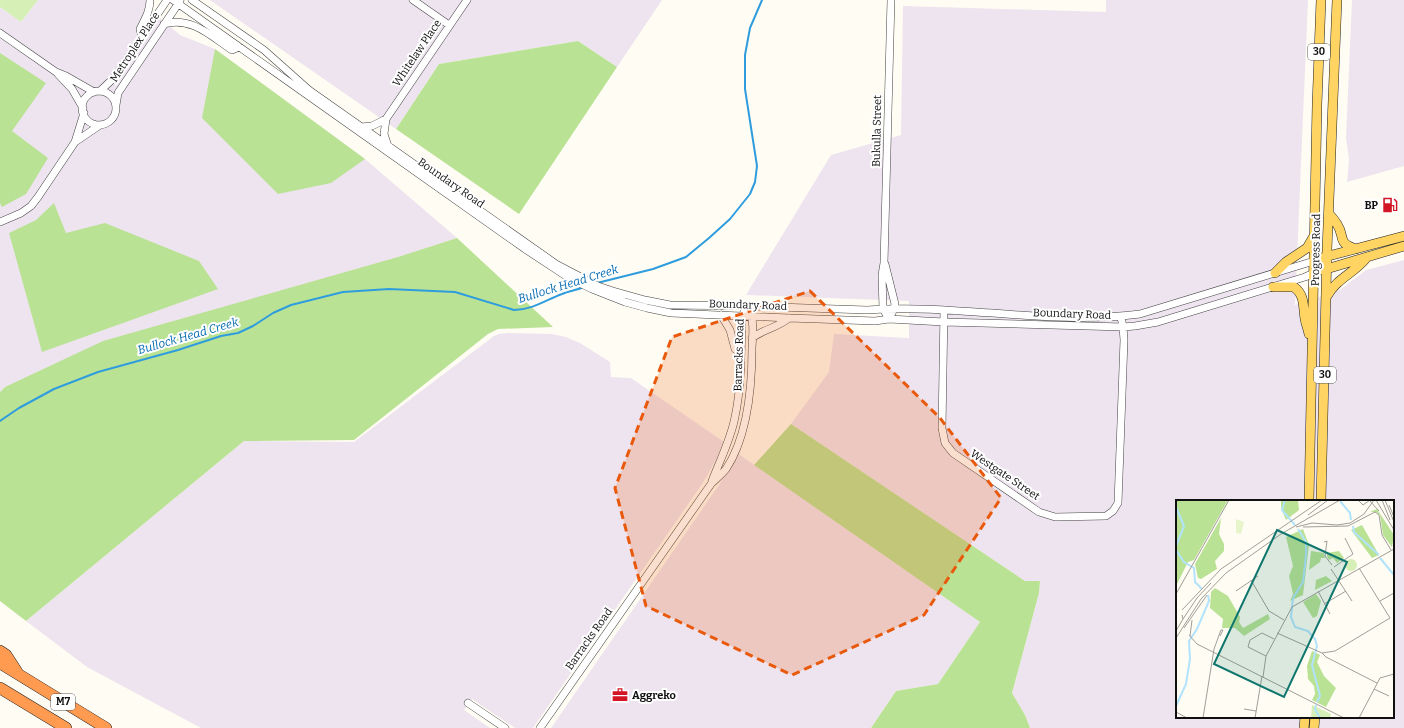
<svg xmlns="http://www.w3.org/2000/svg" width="1404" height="728" font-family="Bitter,serif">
  <rect width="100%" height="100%" fill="#fffcf3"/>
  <path fill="#eee4ef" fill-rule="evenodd" d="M38 0H147L146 6 180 35 215 49 365 159 457 238 5 387 0 392V7L21 22Z
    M210 0H662L617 67 578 41 439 64 396 129Z
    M1106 0H1308L1295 305 1340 290 1366 270 1404 260V728H1030L1025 715 1012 693 1039 593 1040 581H1025L791 424 829 372 834 334 909 338V301L746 295 831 155 901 135 903 6 1106 12ZM1177 501H1393V717H1177Z
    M1352 0H1404V166L1347 182 1349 160 1346 138Z
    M508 333 552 334 566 337 580 343 610 362 611 377 631 378 724 442 715 462 702 484 533 728H515L472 699 464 710 490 728H201L87 667 26 621 244 441 354 442 494 336 499 334Z
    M737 453 980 622 938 684 896 691 871 728H551L719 485Z"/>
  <path fill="#d6efb7" d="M0 0H38L21 22 0 7Z"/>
  <path fill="#bae294" d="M578 41 617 67 519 214 396 129 439 64Z
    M215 49 365 159 331 183 278 194 202 118Z
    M0 53 46 83 12 131 48 158 26 194 2 207 0 203Z
    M54 203 66 233 105 223 199 261 218 289 42 352 9 233 36 220Z
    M457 238 553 327 498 329 488 334 354 440 244 441 26 621 0 601V392L5 387 103 341 398 257Z
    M791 424 1025 581H1040L1039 593 1012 693 1025 715 1030 728H871L896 691 938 684 980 622 754 465Z"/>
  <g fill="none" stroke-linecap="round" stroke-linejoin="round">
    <path stroke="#2f9ddd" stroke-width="2" d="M597 283 653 269 686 257 709 238 730 219 750 194 755 182 757 166 745 89V55L750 28 762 0
      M0 421 19 408 54 389 98 372 178 350 221 336 238 333 253 326 273 313 291 305 343 292 389 289 455 292 514 310C532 310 546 300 562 294 569 291 577 290 584 287"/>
    <defs>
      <path id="minor" d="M173 0 525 249 569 278 592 289 625 302 647 308 671 313 789 318 875 321 889 319 944 322 1123 327 1135 326 1158 322 1305 277 1314 273
        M192 0 264 50 309 90 556 264 598 286 613 291 645 300 670 305 749 306 867 310C957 303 1049 326 1140 314L1314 261
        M413 0 449 25
        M164 24C191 16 211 36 232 50L239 47
        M0 33 56 72 66 76 94 92
        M142 37 140 29C145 19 150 11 150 0
        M58 74 72 89 83 108
        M100 91 115 77 167 0
        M82 108a17 17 0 1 1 34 0a17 17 0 1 1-34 0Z
        M116 105 118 93 180 1
        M361 127 372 126 386 119
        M75 142 100 125
        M388 146 384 134 386 119 467 0
        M0 222 21 213 31 206 38 197 75 142 84 113
        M885 264 895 304 894 309 889 319
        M944 310 942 428 945 443 953 453 1039 512 1055 517 1106 516 1113 511 1118 503 1124 340 1123 327 1121 317
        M721 315 730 330 735 349 741 353
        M889 319 883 309 882 275 884 263 891 0
        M752 338C764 329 777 328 789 318
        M712 481C720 460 731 439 735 417 742 384 741 349 742 316L744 312
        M468 703 505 728
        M540 728 711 484C716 479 722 474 726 469 748 436 752 386 752 348 753 333 754 320 749 306"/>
      <path id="major" d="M1329 214C1332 217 1335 221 1337 224 1346 238 1336 242 1356 249
        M1321 258 1404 236
        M1323 270 1404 246
        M1275 273 1286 262 1307 248 1314 236
        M1273 287H1294C1305 295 1303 306 1305 319 1306 324 1308 329 1309 334
        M1327 296C1337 278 1355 273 1367 257
        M1309 501 1317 105 1321 0
        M1321 501 1327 250 1337 0
        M1304 728 1305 717
        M1314 728 1315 717"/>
      <path id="highway" d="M0 651 6 655 17 672
        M0 663 106 728
        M0 688 66 728"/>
    </defs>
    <use href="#minor" stroke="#434343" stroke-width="8"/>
    <use href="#major" stroke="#212121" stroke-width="10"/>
    <use href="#highway" stroke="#212121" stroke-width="12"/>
    <use href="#minor" stroke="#fff" stroke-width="7"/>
    <use href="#major" stroke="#ffd463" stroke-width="9"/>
    <use href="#highway" stroke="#ff9b51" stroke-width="11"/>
  </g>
  <path fill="#e8590c" fill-opacity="0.2" stroke="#e8590c" stroke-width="3" stroke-dasharray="8 5" stroke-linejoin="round" d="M810 291 940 418 1001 498 924 615 792 675 646 606 615 488 672 337Z"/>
  <defs>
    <symbol id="fuel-bare" viewBox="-9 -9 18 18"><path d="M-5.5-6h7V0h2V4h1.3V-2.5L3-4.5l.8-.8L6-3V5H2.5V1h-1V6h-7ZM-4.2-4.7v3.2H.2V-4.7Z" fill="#d21625" stroke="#fff" stroke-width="2.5" paint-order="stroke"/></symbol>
    <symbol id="office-bare" viewBox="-9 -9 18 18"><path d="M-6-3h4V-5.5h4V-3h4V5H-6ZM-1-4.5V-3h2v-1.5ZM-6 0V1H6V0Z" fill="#d21625" stroke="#fff" stroke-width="2.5" paint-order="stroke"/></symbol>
  </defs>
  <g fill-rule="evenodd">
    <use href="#fuel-bare" x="1379" y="194" width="22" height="22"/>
    <use href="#office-bare" x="609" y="684" width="22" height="22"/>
  </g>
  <g text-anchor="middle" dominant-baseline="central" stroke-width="4" stroke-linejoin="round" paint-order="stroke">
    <g fill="#fff" stroke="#585858" stroke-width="1">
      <rect x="1308" y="44" width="22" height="16" rx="3"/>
      <rect x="1314" y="367" width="22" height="16" rx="3"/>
      <rect x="51" y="694" width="24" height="16" rx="3"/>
    </g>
    <g font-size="10" font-weight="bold" fill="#101010">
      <text x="1319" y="52">30</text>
      <text x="1325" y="375">30</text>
      <text x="63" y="702">M7</text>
    </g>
    <g font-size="11" fill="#101010" stroke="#fff">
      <text transform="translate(135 47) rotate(-57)">Metroplex Place</text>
      <text transform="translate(417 53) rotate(-56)">Whitelaw Place</text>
      <text transform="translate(877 131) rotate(-89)">Bukulla Street</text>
      <text transform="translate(451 183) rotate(35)">Boundary Road</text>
      <text transform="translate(1316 250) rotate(-89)">Progress Road</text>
      <text transform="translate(748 305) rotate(2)">Boundary Road</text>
      <text transform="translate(1072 314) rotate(2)">Boundary Road</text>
      <text transform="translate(739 355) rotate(-88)">Barracks Road</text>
      <text transform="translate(1005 475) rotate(34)">Westgate Street</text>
      <text transform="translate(589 639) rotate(-55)">Barracks Road</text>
    </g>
    <g font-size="11" font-weight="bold" fill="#101010" stroke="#fff" text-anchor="end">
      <text x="1378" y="205">BP</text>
      <text x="632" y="695" text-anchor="start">Aggreko</text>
    </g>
    <g font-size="12" font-style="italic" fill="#096eb3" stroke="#fff">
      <text transform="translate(568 284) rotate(-17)">Bullock Head Creek</text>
      <text transform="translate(188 336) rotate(-16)">Bullock Head Creek</text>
    </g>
  </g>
  <g transform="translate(1176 500)">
    <rect width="218" height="218" fill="#fffcf3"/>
    <path d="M169 65a6 6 0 1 1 12 0a6 6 0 1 1-12 0ZM136 205 155 214 154 218H135Z" fill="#d6efb7"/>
    <path d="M52 0 18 60 12 62 0 86V0ZM105 0H122L123 10 110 20 105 8ZM201 9 218 35 216 47 207 35 204 15 200 12H194ZM45 18 43 34 48 44V51L39 61 41 69 25 79 22 78 19 64ZM186 25 203 55 196 58 175 30ZM127 29 133 45 127 95 114 101 117 94 113 76 117 66 110 37ZM135 51 148 53 149 58H145L144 62 133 70ZM163 51 168 58 161 63 157 58 153 60 151 56V53ZM150 76 156 81 139 90 140 80ZM39 88 52 96 64 117 63 122 67 128 92 114 94 119 68 136 59 128H46L47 119 34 108 35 92ZM140 94 145 101 141 116 137 118 127 102ZM136 151 144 155 141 162 148 176 160 188 150 207 136 200 139 194 138 186 132 179 131 166Z" fill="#bae294"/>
    <path d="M60 19 68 22 65 34 60 33Z" fill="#e8f5ca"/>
    <path fill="none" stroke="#b1e3fd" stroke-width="2" d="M109 0 106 10 119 25M164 1 174 13 175 20M0 7 8 26 0 46M177 26 178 32 203 55M122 29 130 42V55L127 82 117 98 115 117 119 127 132 131 139 139 141 146 136 165 144 196 141 202M0 50 8 62 18 68 19 82 26 89M204 58 218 75M140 205 139 209 144 218M0 206 10 184 14 159 13 141 21 129 33 101 32 95"/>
    <path fill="none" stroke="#9f9e98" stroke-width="1" d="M182 0 187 5 194 0M193 0 203 11M200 0 218 30M206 0 214 20M209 0 218 22M213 5 218 17M132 15 152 0M120 27 136 23 161 25 174 23 188 14 198 0M127 27 172 26 199 12 203 15 206 35 215 50M148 42 151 41 149 56 156 65M158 67 177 54 169 38M155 69 176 101M75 80 93 111 108 120M60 91 82 76M142 91 154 114M0 94 53 0M204 101 218 93M148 104 170 91M6 110 45 69 146 0M7 119 21 98 35 83M8 128 31 95M0 131 7 119 6 115M101 133 146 153 150 157 201 183M13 135 21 144 168 218M14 136 16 120M0 138 25 99 50 73 105 34 164 0M146 153 159 151 214 118 183 68M90 156 72 147 74 140 86 133 98 139M87 177 90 156 116 107 218 49M198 189 213 196M68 209 80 211M0 212 11 218M27 218 38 149 45 130H47L44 136M79 218 86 176M183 218 204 178 218 174"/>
    <path fill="#0f766e" fill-opacity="0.15" stroke="#0f766e" stroke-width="2" d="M101 30 171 62 108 197 38 164Z"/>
    <rect width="218" height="218" fill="none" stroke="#101010" stroke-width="2"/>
  </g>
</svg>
